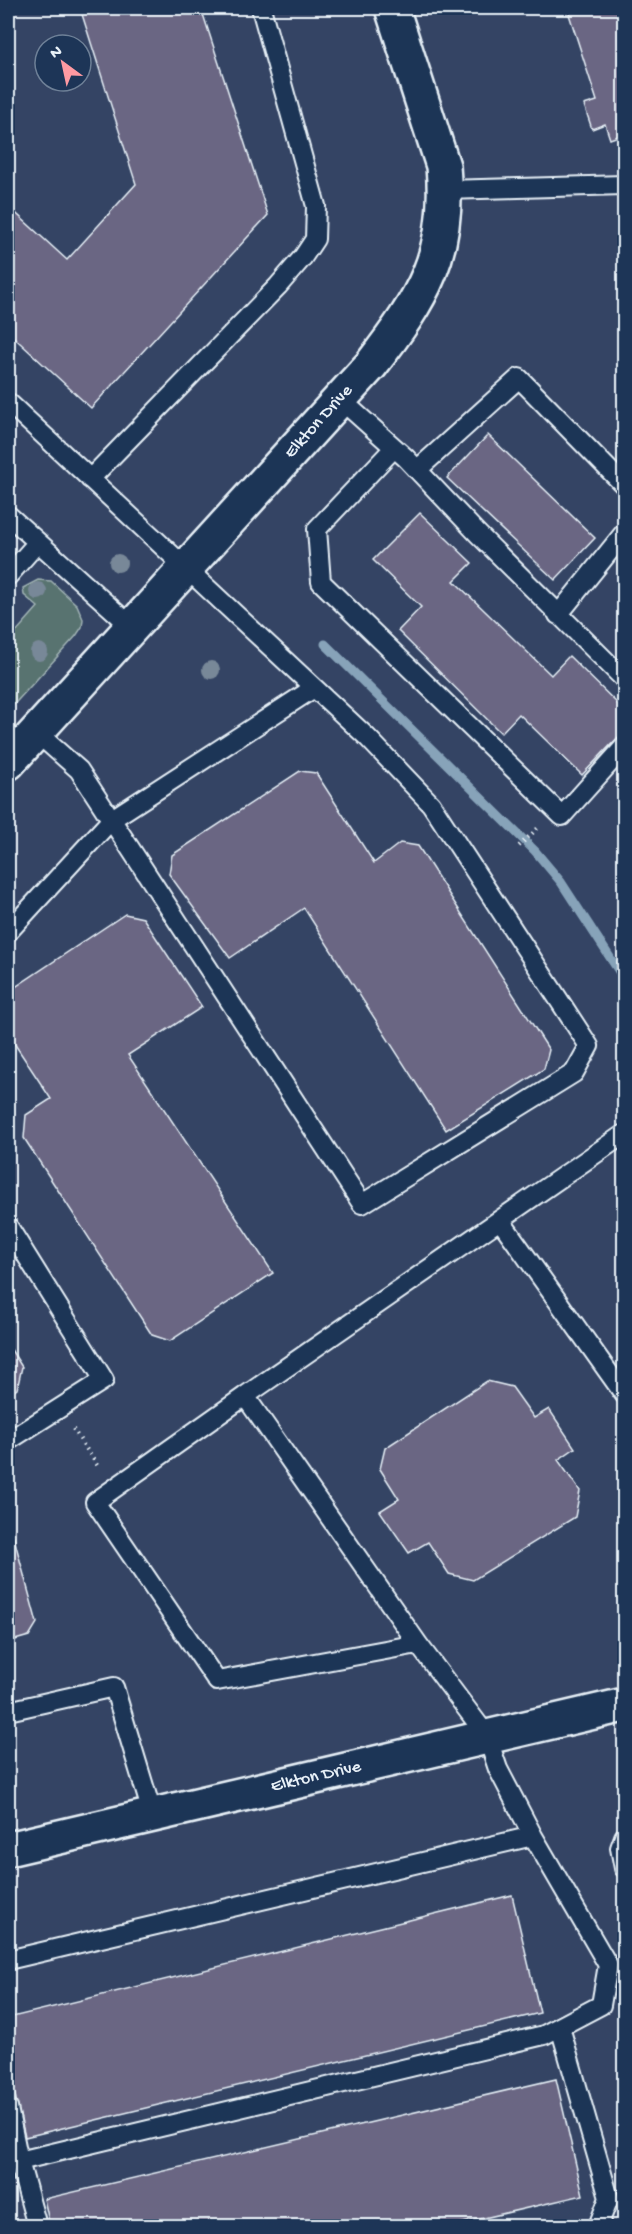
<svg xmlns="http://www.w3.org/2000/svg" width="632" height="2234" font-family="'Gochi Hand',sans-serif">
  <rect width="100%" height="100%" fill="#344464"/>
  <filter id="ink" filterUnits="userSpaceOnUse"><feTurbulence type="fractalNoise" baseFrequency=".0167" numOctaves="2"/><feDisplacementMap in="SourceGraphic" scale="12" xChannelSelector="R" yChannelSelector="G"/><feConvolveMatrix kernelMatrix="1 2 1 2 8 2 1 2 1" color-interpolation-filters="sRGB"/></filter>
  <g filter="url(#ink)">
    <path fill="#597370" stroke="#a0b2b4" stroke-width="1.5" d="M38 580 51 581 77 605 83 619 82 627 76 636 8 711V641L38 607 24 595 23 588Z"/>
    <g fill="none" stroke-linecap="round" stroke-linejoin="round">
      <path stroke="#87a3b9" stroke-width="9" d="M325 644 535 851 561 882 624 979"/>
    </g>
    <path fill="#6a6683" stroke="#e8f1f8" stroke-width="1.5" d="M80 8H201L268 215 91 408 8 332V206L67 260 136 184Z
      M567 8H624V134L610 139 605 124 592 129 584 105 597 101Z
      M488 435 595 538 555 580 447 478Z
      M420 513 472 563 454 581 551 675 569 656 624 710V731L582 775 519 714 501 733 398 631 421 607 373 560Z
      M300 771 316 773 374 863 400 843 418 846 549 1050 544 1069 446 1130 304 908 230 958 169 874 172 855Z
      M125 914 143 918 202 1007 128 1055 273 1273 170 1341 152 1335 24 1138 26 1115 51 1099 8 1034V992Z
      M8 1345 22 1367 17 1389 8 1395Z
      M487 1381 512 1387 534 1418 549 1409 575 1448 558 1460 580 1491 575 1517 473 1580 449 1574 428 1542 409 1553 380 1511 399 1499 380 1469 385 1448Z
      M8 1516 37 1623 29 1636 8 1642Z
      M512 1895 540 2013 25 2137 8 2066V2018Z
      M556 2079 583 2195 450 2226H50L44 2199Z"/>
    <g fill="none" stroke-linecap="round" stroke-linejoin="round">
      <defs>
        <path id="service" d="M445 190 624 185
          M340 399 406 458 478 534 624 679
          M8 402 367 737 431 804 589 1046 574 1073 362 1204 79 770 36 732
          M394 448 317 529 321 582 562 816 624 747
          M417 470 519 378 624 485
          M90 479 278 286 303 257 315 239 316 206 261 8
          M8 515 132 627
          M8 576 38 542
          M558 615 624 533
          M8 932 112 819 314 688
          M500 1220 624 1394
          M8 1226 104 1380 8 1441
          M245 1396 95 1502 217 1681 418 1644
          M8 1711 114 1687 153 1816
          M624 1837 620 1848 624 1868
          M8 1960 533 1836 498 1769 487 1736 418 1644 245 1396 624 1134
          M560 2027 609 2198 598 2226
          M8 2108 19 2161 544 2035 601 2005 608 1965 533 1836
          M19 2161 37 2226"/>
        <path id="tertiary" d="M8 763 371 365C423 298 451 253 443 166L392 8
          M8 1849 624 1705"/>
      </defs>
      <use href="#service" stroke="#e8f1f8" stroke-width="22"/>
      <use href="#tertiary" stroke="#e8f1f8" stroke-width="38"/>
      <path stroke="#e8f1f8" stroke-width="4" stroke-dasharray="1.5 4.5" stroke-linecap="butt" d="M519 846 538 828
        M73 1429 99 1468"/>
      <use href="#service" stroke="#1d3557" stroke-width="18"/>
      <use href="#tertiary" stroke="#1d3557" stroke-width="33"/>
    </g>
    <g fill="#788898">
      <circle cx="118" cy="563" r="9"/>
      <circle cx="38" cy="591" r="9"/>
      <circle cx="39" cy="652" r="9"/>
      <circle cx="211" cy="670" r="9"/>
    </g>
  </g>
  <g text-anchor="middle" dominant-baseline="central" stroke-width="4.5" stroke-linejoin="round" paint-order="stroke">
    <g font-size="18" fill="#e8f1f8" stroke="#1d3557">
      <text transform="translate(319 422) rotate(-48)">Elkton Drive</text>
      <text transform="translate(316 1777) rotate(-13)">Elkton Drive</text>
    </g>
  </g>
  <rect width="632" height="2234" fill="none" stroke="#1d3557" stroke-width="30"/>
  <rect x="15" y="15" width="602" height="2204" fill="none" stroke="#e8f1f8" stroke-width="2" filter="url(#ink)"/>
  <g transform="translate(63 63) rotate(327)"><circle r="28" fill="#1d3557" stroke="#6e8097" stroke-width="1.5"/>
  <path d="M0-4.5L10 22L0 15L-10 22Z" fill="#ff9aa2"/>
  <text y="-9" font-size="16" font-weight="bold" text-anchor="middle" fill="#e8f1f8">N</text>
  </g>
</svg>
